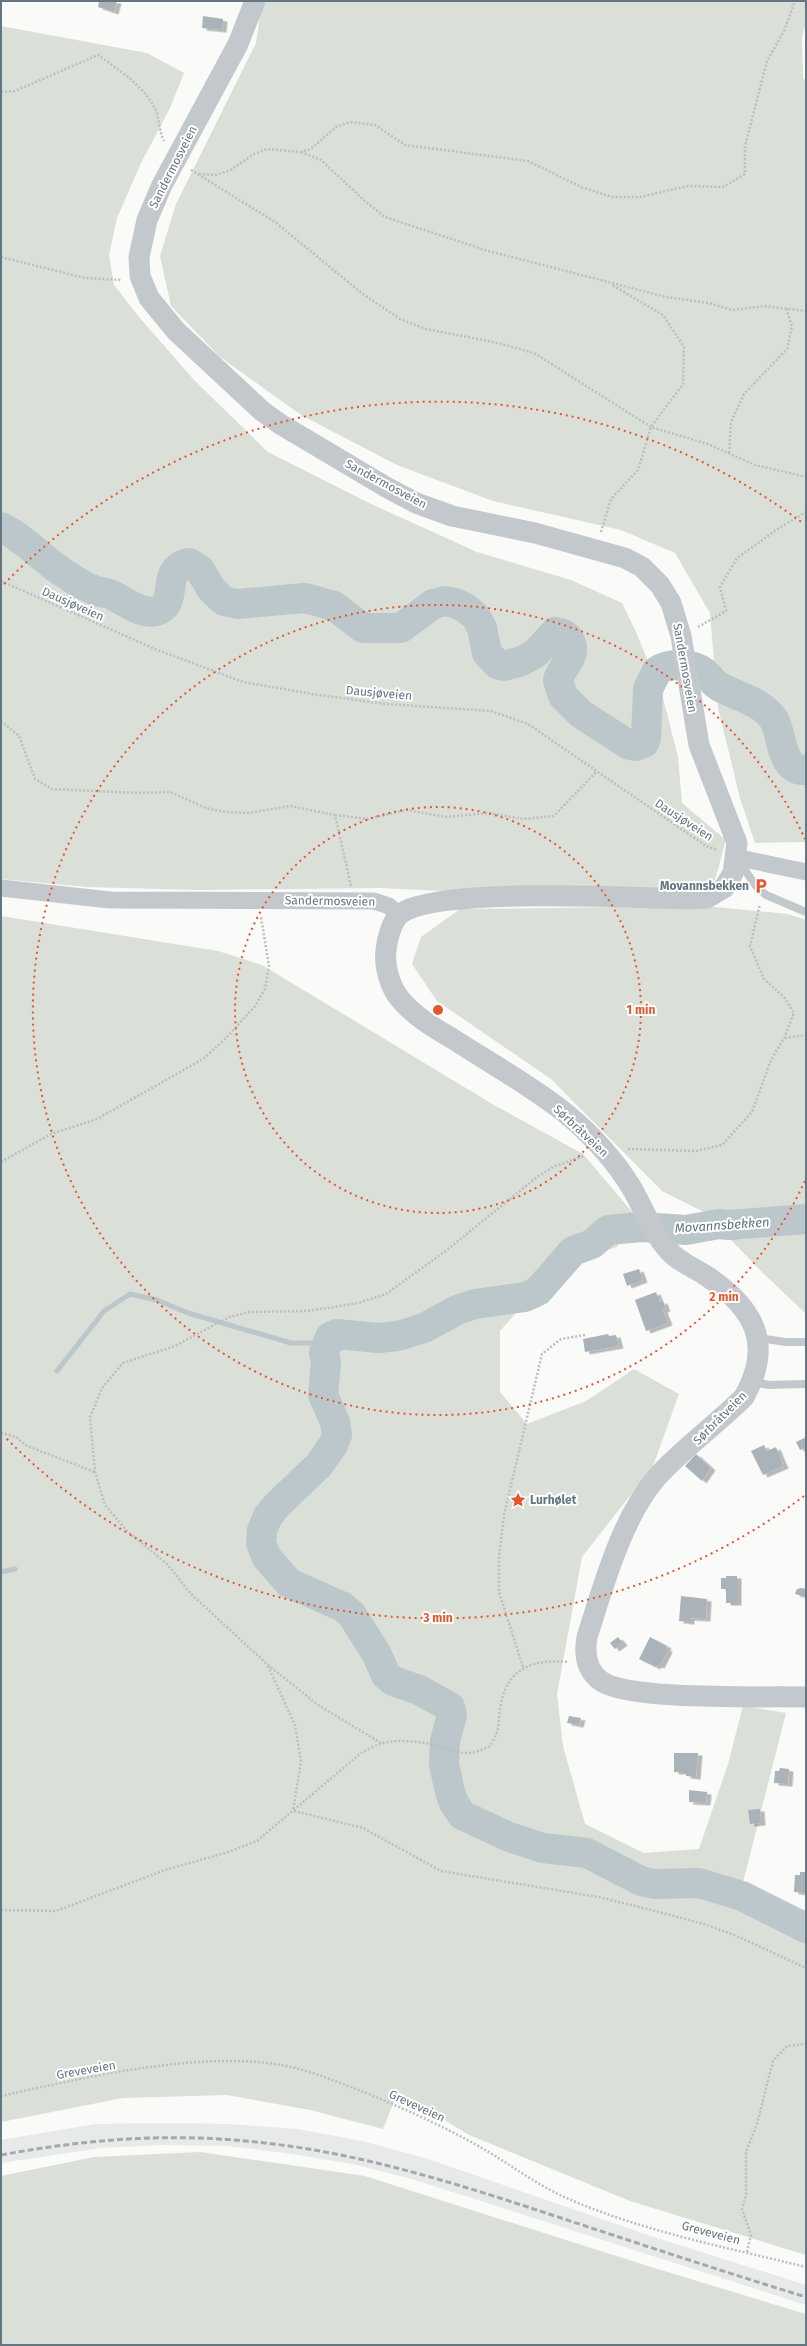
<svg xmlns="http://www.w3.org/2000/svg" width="807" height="2346" font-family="'Fira Sans',sans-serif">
  <defs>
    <filter id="shadow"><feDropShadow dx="4.5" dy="2.5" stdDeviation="0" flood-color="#0004"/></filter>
  </defs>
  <rect width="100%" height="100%" fill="#fafaf8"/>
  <path fill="#e8e9e9" d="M163 2123 230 2124 298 2129 362 2141 425 2158 654 2237 806 2285V2305L415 2180 357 2165 292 2154 227 2146 162 2145 101 2148 1 2163V2140L95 2124Z"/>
  <path fill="#dadfd7" d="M262 1H806V21L802 37 803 78 806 81V842L755 843 740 798 718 708 710 613 675 553 621 530 493 501 397 465 301 415 220 357 171 306 160 256 176 204 256 43Z
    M1 26 147 53 184 73 170 108 141 163 117 218 109 255 114 285 139 317 194 380 268 452 369 503 477 552 571 580 622 603 636 632 663 698 678 757 682 803 726 840 715 880 697 890 445 891 380 888 198 890 86 887 1 879Z
    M705 906 788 914 806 920V1314L762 1272 704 1212 662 1191 551 1079 437 1001 412 964 421 937 460 909Z
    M1 916 218 951 262 965 494 1105 583 1154 633 1213 617 1247 559 1265 500 1331V1392L527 1424 586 1401 634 1369 679 1394 653 1466 582 1557 557 1694 563 1746 585 1824 644 1853 699 1849 728 1764 743 1706 786 1713 737 1906 806 1920V2255L630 2201 469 2135 398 2092 383 2129 310 2110 227 2095 123 2098 1 2122Z
    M200 2152 365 2176 651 2267 806 2314V2345H1V2176L94 2157Z"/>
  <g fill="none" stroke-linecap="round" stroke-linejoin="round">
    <path stroke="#bbc7cb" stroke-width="5" d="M57 1371 104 1311 130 1294 157 1300 188 1313 291 1343H326
      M1 1572 15 1569"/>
    <path stroke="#bbc7cb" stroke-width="30" d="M1 527C24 538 41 558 62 572 72 578 82 586 94 590 100 593 108 592 114 596 126 602 142 615 156 611 181 604 158 570 189 563L200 570 212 590 224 601 237 604 305 598 334 606 363 628H401L433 604 445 601 455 603 467 609 476 617 482 628 487 653 497 664 504 666 522 661 536 653 555 632C561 633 565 634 569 639 579 656 562 665 558 680L563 696 581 714 629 745 636 746 644 743 646 738 648 689 657 671C668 663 692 663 704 672 710 677 714 685 722 688 739 697 763 702 774 720 783 735 780 772 806 770
      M806 1219 729 1225 719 1224 686 1230 641 1227 608 1230 592 1244 573 1251 538 1291 525 1297 475 1304 457 1310 424 1328 398 1336 378 1338 337 1334 330 1337 324 1352 326 1363 323 1395 335 1422 337 1435 333 1445 319 1465 277 1505 268 1516 262 1530 261 1543 267 1558 289 1583 343 1607 352 1615 376 1653 386 1675 393 1681 419 1690 450 1707 452 1715 445 1741 444 1764 450 1792 454 1803 462 1815 509 1837 543 1848 587 1853 641 1881 654 1884 699 1883 742 1896 806 1928"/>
  </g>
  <path fill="#aab3b9" filter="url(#shadow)" d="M99 1H117L114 12 98 7Z
    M203 16 223 19 222 30 202 28Z
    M639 1269 643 1280 627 1286 623 1274Z
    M656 1292 660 1302 663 1301 666 1309 663 1310 668 1323 646 1331 635 1300Z
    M608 1334 609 1336 616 1335 619 1346 585 1352 583 1339Z
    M806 1437V1448L800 1450 796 1442Z
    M764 1445 767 1451 776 1447 784 1466 763 1475 751 1451Z
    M696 1454 711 1468 702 1481 685 1466Z
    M726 1576H737V1603H726V1589H721V1578H726Z
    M801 1588 806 1589V1597L795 1594 797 1589Z
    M681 1596 707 1599 706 1619 690 1618V1622L679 1621Z
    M618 1637 623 1643 615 1649 610 1643Z
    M650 1637 667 1646 666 1648 668 1650 660 1666 657 1665 656 1667 639 1659Z
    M569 1716 581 1718 579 1725 567 1723Z
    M674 1753H698L696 1777 686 1776V1772H674Z
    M780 1768 789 1769 788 1784 774 1783 775 1771H779Z
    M689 1790 707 1792 706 1803 689 1802Z
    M760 1809 761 1823 750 1824 748 1810Z
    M800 1872H806V1893L794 1892 795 1875H800Z"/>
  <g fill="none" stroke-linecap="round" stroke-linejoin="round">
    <path stroke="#bbbfc2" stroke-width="2.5" stroke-dasharray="2 2" stroke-linecap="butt" d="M1 92 15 91 98 55C121 72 147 87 157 114 160 123 159 132 164 141
      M301 152 321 160 366 202 385 217 488 251 666 297 709 303 732 310 765 306 806 311
      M191 170 275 222 364 295 400 319 426 329 498 343 534 353 651 427 708 444 755 465 806 477
      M199 174 215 175 229 171 254 154 267 149 301 152 311 149 336 127 350 122 375 125 405 145 528 161 581 187 612 197H640L688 186 723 187 745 174V146L767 61 784 31 795 1
      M1 257 85 278 122 280
      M729 453 731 422 744 394 787 349 792 326 786 308
      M601 532 611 499 638 470 651 427 683 384 684 347 663 315 612 285
      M1 581 155 649 243 682 318 695 387 704 491 711 528 724 706 846 718 850
      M698 627 726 611 720 587 737 558 779 528 806 512
      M1 721 19 736 35 779 52 789 137 793 170 792 206 808 226 812 249 813 290 806 335 815 351 886
      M335 815 368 819 407 810 447 817 488 813 523 819 554 816 597 771
      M785 1038 806 1035
      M628 1149 696 1151 722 1145 752 1112 771 1060 784 1038 794 1013 784 997 764 979 750 946 760 904
      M1 1162 51 1134 97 1119 203 1059 226 1038 255 1006 265 989 269 966 261 917
      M1 1433 16 1437 27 1446 95 1472
      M268 1666 295 1725 301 1762 293 1810
      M523 1667 499 1592V1557L504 1515 542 1354 561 1339 585 1335
      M381 1743 318 1705 268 1665 191 1594 167 1564 127 1531 105 1505 95 1472 90 1417 102 1388 123 1363 175 1346 229 1317 249 1312 306 1311 328 1308 358 1303 386 1294 447 1250 537 1177 553 1167 584 1156
      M294 1811 363 1828 441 1871 598 1897 663 1913 707 1925 739 1937 806 1968
      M1 1910 56 1911 165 1870 225 1853 257 1841 361 1753C367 1750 374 1746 380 1744 393 1739 421 1741 434 1745 454 1751 465 1758 486 1748 490 1747 492 1743 494 1739 500 1728 498 1717 501 1704 508 1667 534 1659 569 1662
      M1 2096C82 2078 193 2052 275 2064 303 2068 330 2079 356 2089 401 2107 446 2127 487 2151 512 2166 535 2183 560 2195 636 2230 725 2247 806 2267
      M747 2252 751 2235 742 2209 746 2195V2152L757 2124 773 2061 787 2046 806 2044"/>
    <path stroke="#c3c8cc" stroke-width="8" d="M738 860 756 886 766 895 806 912
      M758 1338 786 1342H806
      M753 1382 769 1385 806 1384"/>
    <path stroke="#c3c8cc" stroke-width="17" d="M735 857 806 872
      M1 888 110 900 374 901 389 906 399 915"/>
    <path stroke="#c3c8cc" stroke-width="21" d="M255 1 238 44 162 185 147 220 139 257 140 276 149 298 176 331 262 411 280 424 386 487 416 503 452 516 535 533 625 558 642 567 660 585 671 603 681 636 699 745 737 843 733 873 724 888 707 898 686 899C635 898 431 886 399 915 391 923 387 940 386 950 384 966 390 987 400 999 414 1016 434 1028 453 1039 490 1063 530 1085 564 1112 591 1134 615 1160 633 1190 644 1210 653 1234 669 1251 680 1263 695 1268 708 1277 754 1308 774 1344 744 1397 717 1424 683 1448 657 1477 622 1517 603 1587 587 1637 584 1654 586 1670 601 1681 629 1701 765 1696 806 1697"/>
    <path stroke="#a2aab0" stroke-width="3" stroke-dasharray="6 3" stroke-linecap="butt" d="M1 2155C82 2140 163 2133 245 2141 351 2150 452 2182 552 2215 637 2243 721 2271 806 2297"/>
  </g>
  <g fill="none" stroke="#e4572e" stroke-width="2" stroke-dasharray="2 4">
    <circle cx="438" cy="1010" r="203"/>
    <path d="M805 1181A405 405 0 1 1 805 839"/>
    <path d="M804 1496A608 608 0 0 1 4 1436M4 584A608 608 0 0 1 804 524"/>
  </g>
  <defs>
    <symbol id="parking-bare" viewBox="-9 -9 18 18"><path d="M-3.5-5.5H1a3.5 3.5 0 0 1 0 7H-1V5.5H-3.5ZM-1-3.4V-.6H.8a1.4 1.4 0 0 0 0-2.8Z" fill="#e4572e" stroke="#fff" stroke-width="2.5" paint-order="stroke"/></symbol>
    <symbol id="sight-bare" viewBox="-9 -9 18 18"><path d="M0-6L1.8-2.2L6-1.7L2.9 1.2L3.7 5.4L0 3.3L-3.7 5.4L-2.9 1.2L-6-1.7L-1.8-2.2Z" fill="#e4572e" stroke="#fff" stroke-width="2.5" paint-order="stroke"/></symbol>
  </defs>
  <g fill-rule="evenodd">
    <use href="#parking-bare" x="750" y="875" width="22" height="22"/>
    <use href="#sight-bare" x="507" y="1489" width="22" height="22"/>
  </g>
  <g text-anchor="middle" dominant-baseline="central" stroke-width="4" stroke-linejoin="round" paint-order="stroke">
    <g font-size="12" fill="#657683" stroke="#fff">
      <text transform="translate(173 167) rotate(-63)">Sandermosveien</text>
      <text transform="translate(386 484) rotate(28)">Sandermosveien</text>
      <text transform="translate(73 604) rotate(24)">Dausjøveien</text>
      <text transform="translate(685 668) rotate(80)">Sandermosveien</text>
      <text transform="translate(379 693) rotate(5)">Dausjøveien</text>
      <text transform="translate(684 820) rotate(33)">Dausjøveien</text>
      <text transform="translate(330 901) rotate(1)">Sandermosveien</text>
      <text transform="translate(581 1131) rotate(43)">Sørbråtveien</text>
      <text transform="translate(720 1418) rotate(-45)">Sørbråtveien</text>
      <text transform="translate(86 2070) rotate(-10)">Greveveien</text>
      <text transform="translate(417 2106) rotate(25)">Greveveien</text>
      <text transform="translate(711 2233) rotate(15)">Greveveien</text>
    </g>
    <g font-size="12" font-weight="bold" fill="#657683" stroke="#fff" text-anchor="end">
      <text x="749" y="886">Movannsbekken</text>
      <text x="530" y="1500" text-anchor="start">Lurhølet</text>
    </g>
    <g font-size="13" font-style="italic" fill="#60757c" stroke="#fff">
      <text transform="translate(722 1225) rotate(-4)">Movannsbekken</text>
    </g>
  </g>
  <circle cx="438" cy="1010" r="6" fill="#e4572e" stroke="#fff" stroke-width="2"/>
  <g font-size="12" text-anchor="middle" font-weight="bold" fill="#e4572e" stroke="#fff" stroke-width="4" stroke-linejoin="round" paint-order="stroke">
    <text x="641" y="1014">1 min</text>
    <text x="724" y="1301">2 min</text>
    <text x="438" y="1622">3 min</text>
  </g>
  <rect width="807" height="2346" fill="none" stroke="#657683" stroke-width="4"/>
</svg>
